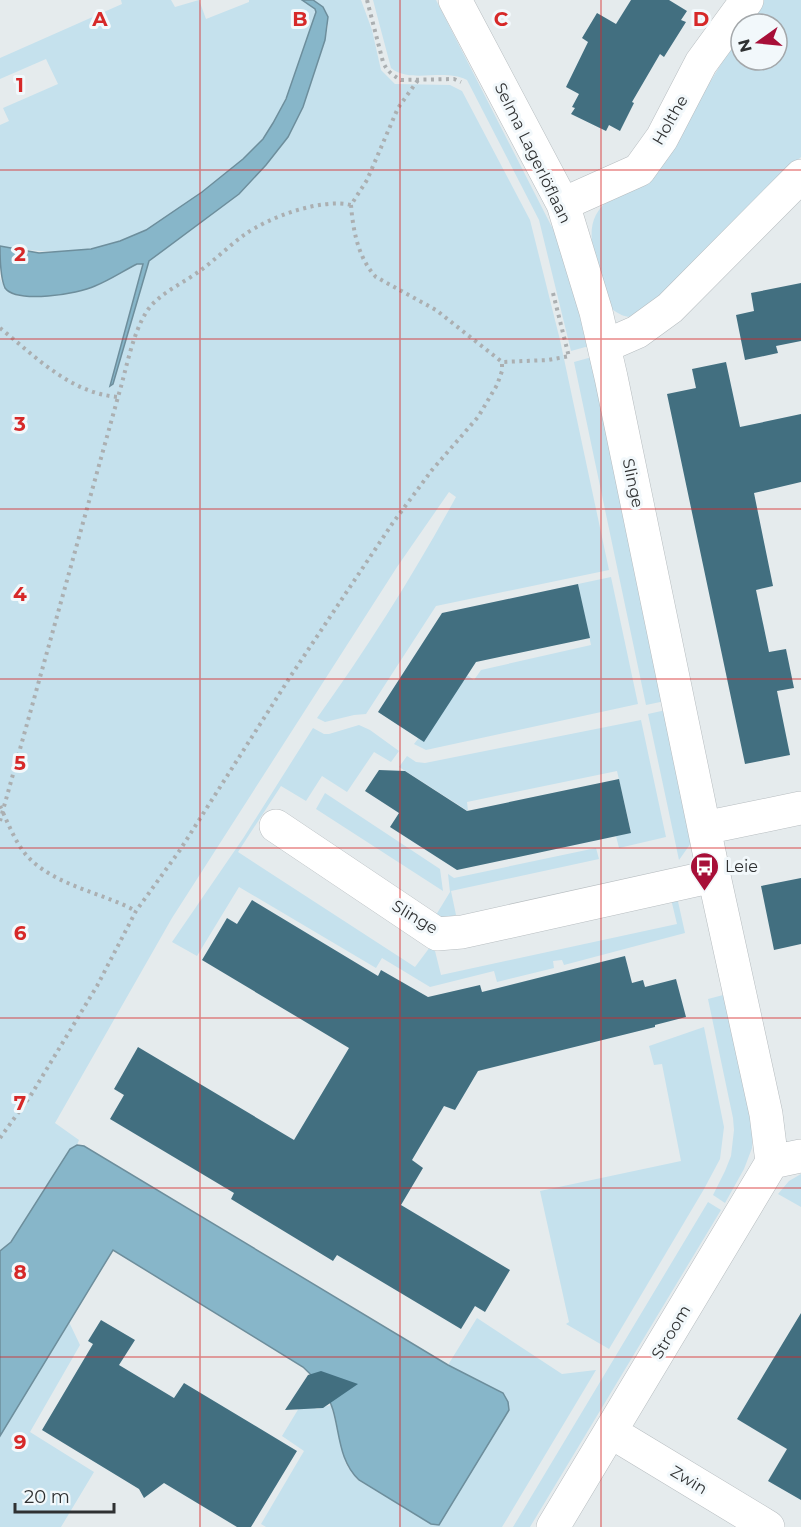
<svg xmlns="http://www.w3.org/2000/svg" width="801" height="1527" font-family="Montserrat,sans-serif">
  <rect width="100%" height="100%" fill="#e5ebed"/>
  <path fill="#c5e1ed" d="M121 0H171L175 7 199 0 206 19 249 2V0H302L315 9 316 12C314 25 308 38 303 51 293 81 283 112 264 137 241 167 180 213 146 230 130 239 109 246 90 249 60 254 30 251 0 246V125L9 121 3 108 58 84 46 59 0 79V58L122 4Z
    M313 0H361L372 30 381 70 395 84 450 85 462 91 530 220 560 340 609 570 436 606 366 714 354 715 325 722 317 718C368 647 414 574 456 497L449 492 397 567 172 918 55 1123 79 1140 77 1145 70 1149 11 1242 0 1251V278C3 285 7 293 15 295 29 300 81 292 95 286 109 280 123 271 137 264H143L110 386 113 384 149 261 239 194 266 165 288 137 303 107 325 40 328 26 323 7Z
    M373 0H436L558 239 589 346 571 351 539 220 467 80C443 68 411 84 391 68Z
    M764 0H801V157L655 304C638 316 630 323 612 309L592 242C590 224 595 210 610 199L697 103 741 32V60H777V24H746Z
    M592 357 665 701 646 705 574 362Z
    M611 577 638 704 426 750 414 744 467 675 474 680 481 670 591 645 578 584Z
    M666 710 691 843 679 860 648 714Z
    M641 720 666 837 619 848 616 836 631 832 617 771 467 802 468 811 399 767 407 756 416 762 425 763Z
    M359 725 370 730 399 751 391 762 374 752 347 792 322 776 306 801 281 786 238 852 415 967 430 947 435 951 441 975 677 924 671 899 677 897 685 933 564 965 562 960 553 961 554 968 497 982 494 971 430 987 382 958 376 968 239 887 197 956 172 942 244 837 313 728 324 734H329Z
    M325 793 440 869 443 891 316 809Z
    M596 848 599 859 451 891 456 915 441 919 436 915 450 892 448 874 454 878Z
    M727 994 753 1121 752 1148 744 1169 725 1203 713 1195 725 1171 731 1156 734 1130 733 1118 708 999Z
    M704 1027 724 1127 720 1159 704 1189 609 1349 566 1324 569 1322 540 1191 681 1161 662 1064 654 1065 649 1046Z
    M801 1174V1207L778 1194 789 1181Z
    M708 1202 721 1210 530 1527H513Z
    M477 1318 562 1374 596 1370 502 1527H266L261 1524 304 1451 282 1436 302 1403 317 1409 331 1405 346 1464 352 1473 358 1480 431 1524 439 1525 448 1365Z
    M69 1322 80 1345 30 1432 94 1472 61 1527H0V1436Z"/>
  <path fill="#87b6c9" stroke="#6d8e9c" stroke-width="1.5" d="M302 0H313L323 7 328 17 325 40 303 107 288 137 266 165 239 194 149 261 113 384 110 386 143 264H137C123 271 110 280 95 286 78 294 17 304 5 288 0 277 0 259 0 246L39 253 91 249 120 241 146 230 202 192 243 159 263 139 273 123 286 99 316 12 315 9Z
    M77 1145 84 1146 448 1365 503 1393 508 1402 509 1410 439 1525 431 1524 359 1480C339 1461 340 1434 333 1410 328 1393 316 1379 303 1367L113 1250 0 1436V1251L11 1242 70 1149Z"/>
  <path fill="#426f80" d="M631 0H669L687 11 681 20 686 22 664 57 660 54 632 102 634 103 620 131 609 125 606 131 571 114 575 108 572 107 579 94 566 87 588 42 582 38 597 13 616 24Z
    M801 283V341L776 346 778 353 745 360 736 315 754 311 751 293Z
    M726 362 740 427 801 414V482L754 493 773 586 756 590 769 652 786 649 794 688 777 691 790 755 745 764 667 394 696 388 692 369Z
    M578 584 590 638 476 662 424 742 378 712 442 613Z
    M379 770 405 771 467 811 619 779 631 833 457 870 390 827 399 813 365 791Z
    M801 878V944L774 950 761 886Z
    M252 900 378 976 381 970 428 997 480 985 482 992 625 956 632 983 643 980 645 987 676 979 686 1017 655 1025V1027L478 1071 455 1110 444 1106 412 1160 423 1168 401 1205 510 1270 485 1312 475 1306 461 1329 337 1255 333 1261 231 1199 234 1193 110 1119 124 1095 114 1089 138 1047 294 1140 349 1048 202 960 227 918 237 924Z
    M801 1313V1500L768 1481 787 1449 737 1419Z
    M101 1320 135 1340 119 1365 174 1398 184 1383 297 1451 251 1527H237L164 1483 144 1498 139 1489 42 1430 93 1344 88 1341Z
    M321 1371 358 1384 323 1408 285 1410 308 1375Z"/>
  <g fill="none" stroke-linecap="round" stroke-linejoin="round">
    <defs>
      <path id="minor" d="M455 0 563 204 596 312 611 377 714 876 766 1114 772 1162
        M563 204 639 170 662 138 701 63 747 0
        M605 346 637 332 670 308 801 176
        M276 826 437 934 462 932 714 876
        M704 828 801 808
        M611 1432 768 1527
        M553 1527 772 1162 801 1156"/>
    </defs>
    <use href="#minor" stroke="#b7bdc0" stroke-width="34"/>
    <path stroke="#abafb1" stroke-width="4" stroke-dasharray="3 4.5" stroke-linecap="butt" d="M367 0 383 62C387 71 392 75 401 80L454 79 461 82
      M351 205C353 230 358 258 376 277L436 310 502 362 548 360 570 356
      M553 293 569 357
      M0 328C36 357 70 393 118 397
      M0 806C8 823 15 842 27 856 55 886 101 892 136 911
      M0 821 118 397C126 371 132 334 147 311 159 293 184 283 201 270 216 259 229 246 244 235 269 217 321 198 351 205L367 180 398 108 418 80
      M0 1138 31 1095 97 986 136 911 180 850 292 674 392 524 432 470 478 417 497 385 502 371V362"/>
    <use href="#minor" stroke="#fff" stroke-width="33"/>
  </g>
  <path fill="none" stroke="#d62828" stroke-width="1.5" stroke-opacity="0.55" d="M200 0V1527M400 0V1527M601 0V1527M0 170H801M0 339H801M0 509H801M0 679H801M0 848H801M0 1018H801M0 1188H801M0 1357H801"/>
  <defs>
    <symbol id="bus-pin" viewBox="-11 -11 22 30"><path d="M0 17L-7.5 6A9.5 9.5 0 1 1 7.5 6Z" fill="#a70f38" stroke="#f2f8fb"/><path d="M-5-6H5V4H4V6H2V4H-2V6H-4V4H-5ZM-3.5-4V0h7V-4ZM-3.5 1.2v1.5H-2V1.2ZM2 1.2v1.5H3.5V1.2Z" fill="#fff"/></symbol>
  </defs>
  <g fill-rule="evenodd">
    <use href="#bus-pin" x="688" y="850" width="33" height="45"/>
  </g>
  <g text-anchor="middle" dominant-baseline="central" stroke-width="6" stroke-linejoin="round" paint-order="stroke">
    <g font-size="16" fill="#2f3132" stroke="#f2f8fb">
      <text transform="translate(670 120) rotate(-60)">Holthe</text>
      <text transform="translate(533 153) rotate(64)">Selma Lagerlöflaan</text>
      <text transform="translate(633 483) rotate(78)">Slinge</text>
      <text transform="translate(415 917) rotate(31)">Slinge</text>
      <text transform="translate(671 1332) rotate(-59)">Stroom</text>
      <text transform="translate(689 1480) rotate(31)">Zwin</text>
    </g>
    <g font-size="16" fill="#2f3132" stroke="#f2f8fb" text-anchor="start">
      <text x="725" y="866">Leie</text>
    </g>
  </g>
  <g font-size="20" text-anchor="middle" font-weight="bold" fill="#d62828" stroke="#f2f8fb" stroke-width="6" stroke-linejoin="round" paint-order="stroke">
    <text x="100" y="26">A</text>
    <text x="300" y="26">B</text>
    <text x="501" y="26">C</text>
    <text x="701" y="26">D</text>
    <text x="20" y="92">1</text>
    <text x="20" y="261">2</text>
    <text x="20" y="431">3</text>
    <text x="20" y="601">4</text>
    <text x="20" y="770">5</text>
    <text x="20" y="940">6</text>
    <text x="20" y="1110">7</text>
    <text x="20" y="1279">8</text>
    <text x="20" y="1449">9</text>
  </g>
  <g transform="translate(759 42) rotate(255)"><circle r="28" fill="#f2f8fb" stroke="#a4a8ab" stroke-width="1.5"/>
  <path d="M0-4.5L10 22L0 15L-10 22Z" fill="#a70f38"/>
  <text y="-9" font-size="16" font-weight="bold" text-anchor="middle" fill="#2f3132">N</text>
  </g>
  <path d="M15 1503v9h99v-9" fill="none" stroke="#2f3132" stroke-width="3"/>
  <text x="24" y="1503" font-size="18" fill="#2f3132" stroke="#f2f8fb" stroke-width="4.5" paint-order="stroke">20 m</text>
</svg>
